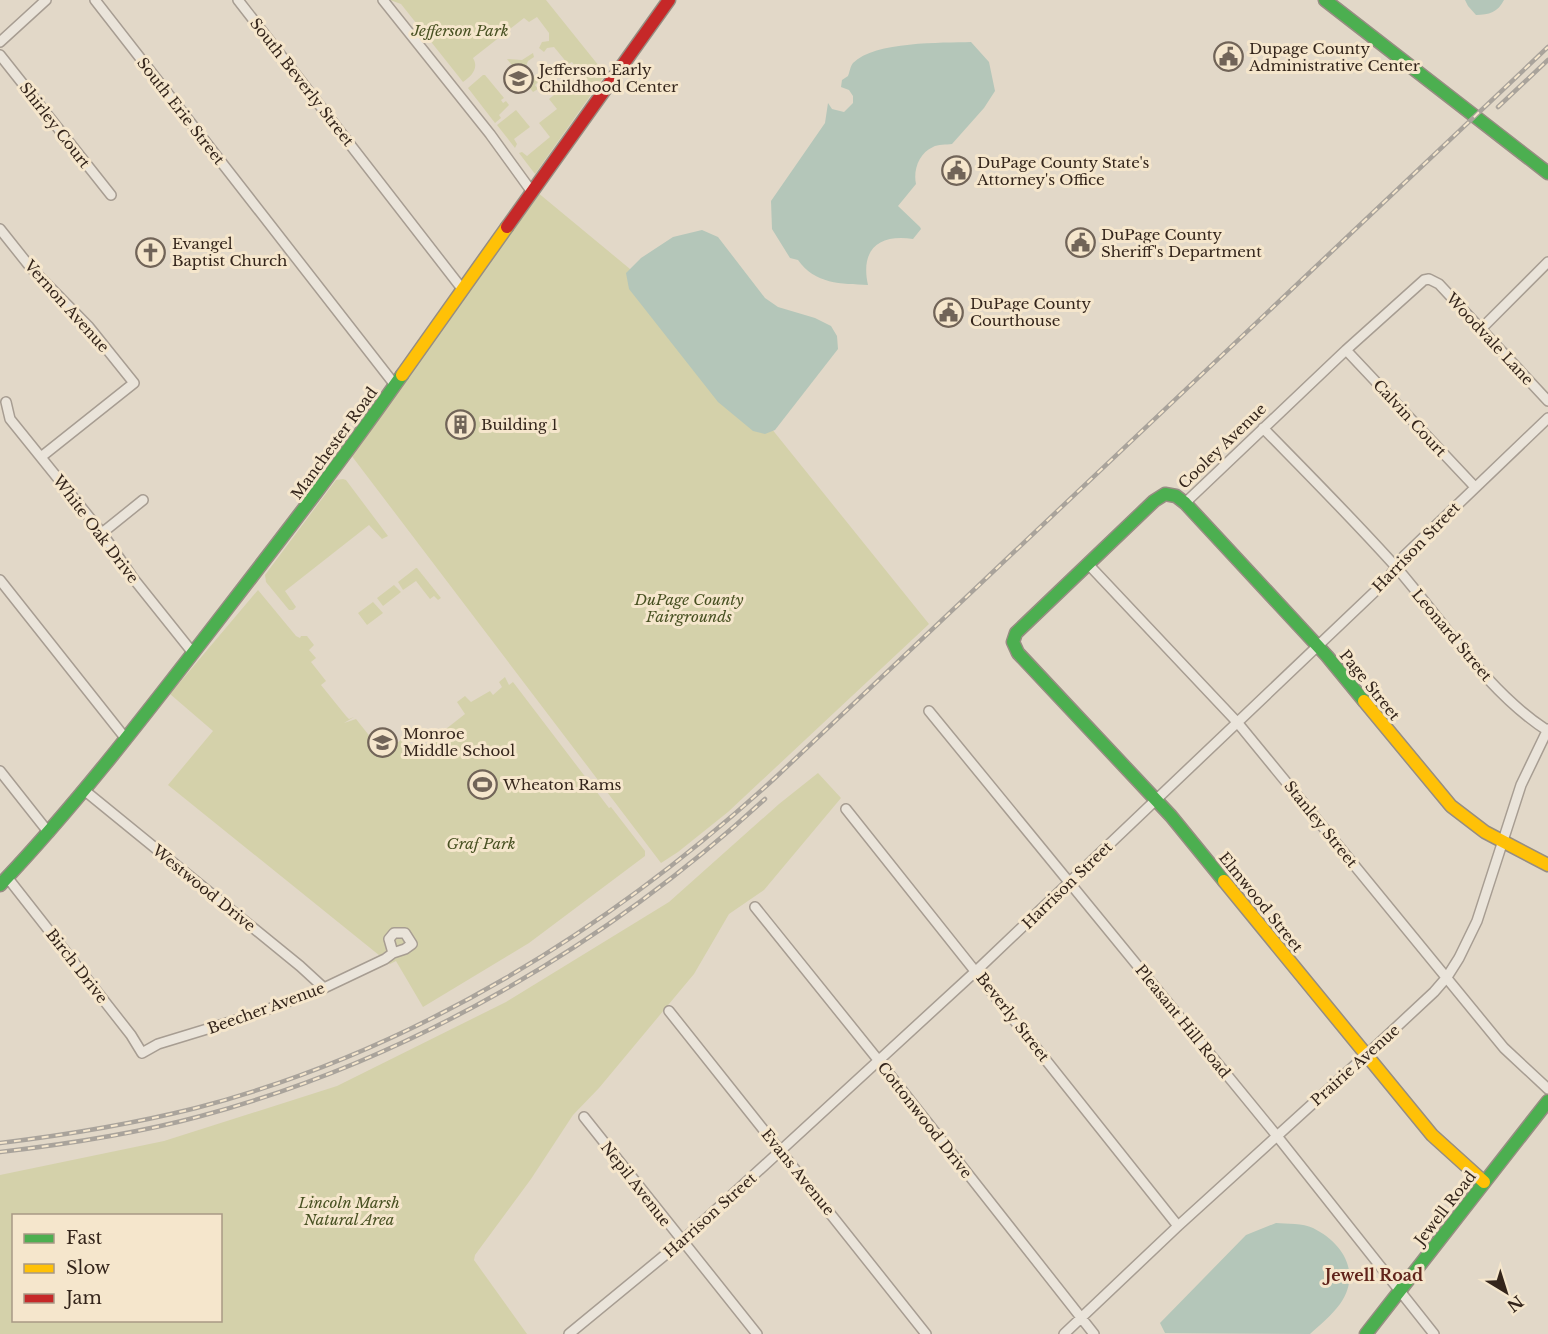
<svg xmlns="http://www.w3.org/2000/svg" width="1548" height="1334" font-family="'Libre Baskerville',serif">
  <rect width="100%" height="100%" fill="#e2d8c8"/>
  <path fill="#d4d1aa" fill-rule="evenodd" d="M390 0H546L607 76 602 79 594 91 572 62 568 64 554 47 547 48 544 52 539 48 542 42 549 41V33L537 17 529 22 524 18 473 58C479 68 472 76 463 82L401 4Z
    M533 53 534 57 528 61 526 66 538 82 535 85 538 89 533 92 507 59 522 60Z
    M483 75H485L504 98 501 100 503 103 506 101 509 105 499 115 501 118 495 123 468 88Z
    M579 75 593 92 535 174 519 153 522 152 527 156 550 137 539 123 557 109 549 99Z
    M516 110 530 127 514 139 517 144 515 148 497 125Z
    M537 192 630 269 767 423 929 624 728 812 678 852 661 863 351 455Z
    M343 479 346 480 388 536 382 539 369 525 285 591 296 607 293 610H289L266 582 265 575 336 480Z
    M416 568H417L441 598 438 600 434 596 430 599 416 581 403 590 398 582Z
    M394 585 401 592 383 606 377 598Z
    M258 590 296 636 300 638 301 636H307L314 645 309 650 316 658 311 662 326 681 321 685 346 716 349 719 354 717 344 723 356 719 383 753 405 737 417 752 433 739 437 741 439 739 437 736 465 714 457 702 465 696 471 702 490 691 493 695 502 687 499 682 505 677 509 685 513 682 609 808 611 807 645 851V856L529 943 423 1007 396 961 390 964 168 785 213 731 170 694Z
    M373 602 383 613 367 625 358 613Z
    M818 773 841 798 764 890 729 914 694 974 599 1088 573 1115 531 1179 475 1255 474 1260 527 1334H0V1175L164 1141 337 1086 506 1002 669 902 779 804ZM14 1216H220V1320H14Z"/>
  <path fill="#b4c6b9" d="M1465 0H1504C1498 12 1489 15 1476 15L1468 6Z
    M971 42 989 62 995 91 984 108 952 144C946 145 938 144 933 147 919 153 913 170 916 184L898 206 920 227 921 229 913 239C879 234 860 249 868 285 841 284 815 284 798 260L790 258 772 229 771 201 825 123 828 103 832 109 844 112 853 103V96L849 90 841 87 842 80 848 76C850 71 850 67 853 63 875 41 942 43 971 42Z
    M702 230 718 237 765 298 778 307 815 318 831 326 837 336 838 349 775 430 765 434 753 431 718 402 629 289 626 273 641 258 673 237Z
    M1276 1223C1287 1224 1303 1223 1313 1228 1343 1243 1362 1273 1340 1304 1332 1315 1320 1325 1310 1334L1165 1333 1160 1323 1246 1235Z"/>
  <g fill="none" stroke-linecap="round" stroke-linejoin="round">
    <defs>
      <path id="street" d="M95 0 395 385
        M238 0 463 290
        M383 0 490 134 532 192
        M0 42 46 0
        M0 55 111 195
        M0 229 31 268 89 327 134 383 41 457
        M1481 329 1548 262
        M1346 350 1475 487
        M6 402 10 419 102 533 133 578 193 653
        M1263 428C1308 474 1353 519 1396 567 1444 622 1486 691 1548 731
        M1185 503 1346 350 1424 280 1429 279 1439 284 1548 401
        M102 533 143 500
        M1088 564 1237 722 1504 1048 1548 1089
        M0 580 126 739
        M929 711 1277 1136 1434 1334
        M0 771 49 833
        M84 790 300 966 324 988
        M846 809 1178 1226
        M7 877 131 1035 142 1053 158 1044 253 1015 324 988 385 959 393 953 389 939 394 933H405L412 944 405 949 393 953
        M755 907 879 1061 1094 1334
        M669 1011 926 1334
        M584 1117 757 1334
        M569 1334 682 1241 976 971 1386 581 1404 556 1548 418
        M1064 1334 1178 1226 1375 1047 1434 992 1447 977 1459 958 1477 921 1521 785 1548 729"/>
      <path id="fast" d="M1325 0 1548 173
        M1224 881 1171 816 1018 653 1013 642 1016 633 1154 501 1165 494 1176 496 1185 503 1327 656 1364 701
        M0 885C73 808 138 724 203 640 270 553 338 466 402 375
        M1366 1334 1548 1101"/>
      <path id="slow" d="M402 375 507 227
        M1364 701 1451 806 1485 832 1548 865
        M1224 881 1432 1135 1484 1182"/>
      <path id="jam" d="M507 227 669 0"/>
    </defs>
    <use href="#street" stroke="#a79d92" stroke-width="12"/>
    <use href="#fast" stroke="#968d82" stroke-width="15"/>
    <use href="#slow" stroke="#968d82" stroke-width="15"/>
    <use href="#jam" stroke="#968d82" stroke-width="15"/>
    <use href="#street" stroke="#eae4da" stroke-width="9"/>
    <use href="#fast" stroke="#4caf50" stroke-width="12"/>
    <use href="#slow" stroke="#ffc107" stroke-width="12"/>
    <use href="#jam" stroke="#c62828" stroke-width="12"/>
    <defs>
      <path id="rail" d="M1498 107 1548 60
        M0 1143C66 1135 132 1124 196 1108 414 1051 610 929 775 778L1548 47
        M0 1152C68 1144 135 1134 201 1116 410 1060 606 945 765 799"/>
    </defs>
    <use href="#rail" stroke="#a9a39b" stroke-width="4.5"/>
    <use href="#rail" stroke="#f5e6cc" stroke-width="2" stroke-dasharray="7" stroke-linecap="butt"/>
  </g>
  <defs>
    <symbol id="civic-ring" viewBox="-11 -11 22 22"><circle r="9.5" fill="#f5e6cc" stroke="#716458" stroke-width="1.5"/><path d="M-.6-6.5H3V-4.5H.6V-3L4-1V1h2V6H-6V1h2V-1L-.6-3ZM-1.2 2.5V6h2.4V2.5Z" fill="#716458"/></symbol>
    <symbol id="school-ring" viewBox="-11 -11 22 22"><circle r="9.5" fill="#f5e6cc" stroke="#716458" stroke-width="1.5"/><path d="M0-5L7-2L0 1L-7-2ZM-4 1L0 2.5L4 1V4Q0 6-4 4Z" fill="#716458"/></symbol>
    <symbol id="church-ring" viewBox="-11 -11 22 22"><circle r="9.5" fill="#f5e6cc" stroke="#716458" stroke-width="1.5"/><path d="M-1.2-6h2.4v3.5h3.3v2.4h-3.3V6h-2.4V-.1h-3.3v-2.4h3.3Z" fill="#716458"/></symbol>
    <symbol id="building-ring" viewBox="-11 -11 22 22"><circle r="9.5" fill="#f5e6cc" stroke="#716458" stroke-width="1.5"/><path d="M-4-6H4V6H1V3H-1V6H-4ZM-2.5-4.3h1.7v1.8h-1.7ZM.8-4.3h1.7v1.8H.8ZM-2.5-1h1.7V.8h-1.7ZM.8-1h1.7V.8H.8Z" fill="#716458"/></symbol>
    <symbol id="stadium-ring" viewBox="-11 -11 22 22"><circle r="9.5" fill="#f5e6cc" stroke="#716458" stroke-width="1.5"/><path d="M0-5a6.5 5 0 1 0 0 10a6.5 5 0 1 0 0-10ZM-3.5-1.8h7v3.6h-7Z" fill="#716458"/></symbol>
  </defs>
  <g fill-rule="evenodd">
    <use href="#civic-ring" x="1212" y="40" width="33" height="33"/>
    <use href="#school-ring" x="502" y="62" width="33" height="33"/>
    <use href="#civic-ring" x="940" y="154" width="33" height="33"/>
    <use href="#civic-ring" x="1064" y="226" width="33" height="33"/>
    <use href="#church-ring" x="134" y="236" width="33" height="33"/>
    <use href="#civic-ring" x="932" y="296" width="33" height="33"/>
    <use href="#building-ring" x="444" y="408" width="33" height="33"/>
    <use href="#school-ring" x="366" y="726" width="33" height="33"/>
    <use href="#stadium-ring" x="466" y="768" width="33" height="33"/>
  </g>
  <g text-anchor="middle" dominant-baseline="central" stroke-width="6" stroke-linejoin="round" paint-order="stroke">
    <g font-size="15" font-style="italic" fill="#485122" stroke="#f5e6cc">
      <text x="460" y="30">Jefferson Park</text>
      <text x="689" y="599">DuPage County<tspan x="689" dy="17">Fairgrounds</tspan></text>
      <text x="481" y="843">Graf Park</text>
      <text x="349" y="1202">Lincoln Marsh<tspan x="349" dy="17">Natural Area</tspan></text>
    </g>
    <g font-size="15" fill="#34251b" stroke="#f5e6cc" text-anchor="start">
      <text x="1249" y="48">Dupage County<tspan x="1249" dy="17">Administrative Center</tspan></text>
      <text x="539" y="69">Jefferson Early<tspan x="539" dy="17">Childhood Center</tspan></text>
      <text x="977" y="162">DuPage County State's<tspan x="977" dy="17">Attorney's Office</tspan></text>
      <text x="1101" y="234">DuPage County<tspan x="1101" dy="17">Sheriff's Department</tspan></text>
      <text x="172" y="243">Evangel<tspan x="172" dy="17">Baptist Church</tspan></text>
      <text x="970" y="303">DuPage County<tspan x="970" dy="17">Courthouse</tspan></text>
      <text x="481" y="424">Building 1</text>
      <text x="403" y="733">Monroe<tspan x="403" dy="17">Middle School</tspan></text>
      <text x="503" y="784">Wheaton Rams</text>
    </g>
    <g font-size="15" fill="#34251b" stroke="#f5e6cc">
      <text transform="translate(302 82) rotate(52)">South Beverly Street</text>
      <text transform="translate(181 111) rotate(52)">South Erie Street</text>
      <text transform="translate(55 125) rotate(52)">Shirley Court</text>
      <text transform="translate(67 306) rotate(48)">Vernon Avenue</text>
      <text transform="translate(1490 339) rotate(47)">Woodvale Lane</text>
      <text transform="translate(1410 418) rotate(47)">Calvin Court</text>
      <text transform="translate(334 443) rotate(-54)">Manchester Road</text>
      <text transform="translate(1222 446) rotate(-44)">Cooley Avenue</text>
      <text transform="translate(96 529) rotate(53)">White Oak Drive</text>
      <text transform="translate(1416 547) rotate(-46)">Harrison Street</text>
      <text transform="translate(1452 635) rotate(50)">Leonard Street</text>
      <text transform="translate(1370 685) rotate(51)">Page Street</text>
      <text transform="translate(1321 824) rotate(51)">Stanley Street</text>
      <text transform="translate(1067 885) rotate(-44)">Harrison Street</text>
      <text transform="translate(204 888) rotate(39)">Westwood Drive</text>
      <text transform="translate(1261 902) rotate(51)">Elmwood Street</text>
      <text transform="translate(77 966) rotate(52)">Birch Drive</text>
      <text transform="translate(266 1008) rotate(-20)">Beecher Avenue</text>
      <text transform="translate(1013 1017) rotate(52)">Beverly Street</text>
      <text transform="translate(1183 1021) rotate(51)">Pleasant Hill Road</text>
      <text transform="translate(1355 1065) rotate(-42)">Prairie Avenue</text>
      <text transform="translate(925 1120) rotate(52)">Cottonwood Drive</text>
      <text transform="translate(798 1172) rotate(51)">Evans Avenue</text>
      <text transform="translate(636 1184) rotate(52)">Nepil Avenue</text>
      <text transform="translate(1445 1208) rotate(-52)">Jewell Road</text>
      <text transform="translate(710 1215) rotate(-42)">Harrison Street</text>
    </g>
    <g font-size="16" font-weight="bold" fill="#61241b" stroke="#f5e6cc">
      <text x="1374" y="1275">Jewell Road</text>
    </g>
  </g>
  <rect x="12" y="1214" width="210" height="108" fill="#f5e6cc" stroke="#a89985" stroke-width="1.5"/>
  <rect x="24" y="1234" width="30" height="9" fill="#4caf50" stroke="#a89985" stroke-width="1.5"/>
  <text x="66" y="1244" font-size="18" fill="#34251b">Fast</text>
  <rect x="24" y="1264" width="30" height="9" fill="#ffc107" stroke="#a89985" stroke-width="1.5"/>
  <text x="66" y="1274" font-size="18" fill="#34251b">Slow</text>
  <rect x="24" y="1294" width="30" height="9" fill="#c62828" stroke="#a89985" stroke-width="1.5"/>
  <text x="66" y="1304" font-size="18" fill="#34251b">Jam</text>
  <g transform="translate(1506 1292) rotate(142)" stroke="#f5e6cc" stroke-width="4.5" paint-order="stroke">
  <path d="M0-4.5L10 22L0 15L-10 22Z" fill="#34251b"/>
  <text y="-9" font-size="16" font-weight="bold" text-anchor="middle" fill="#34251b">N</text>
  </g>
</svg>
